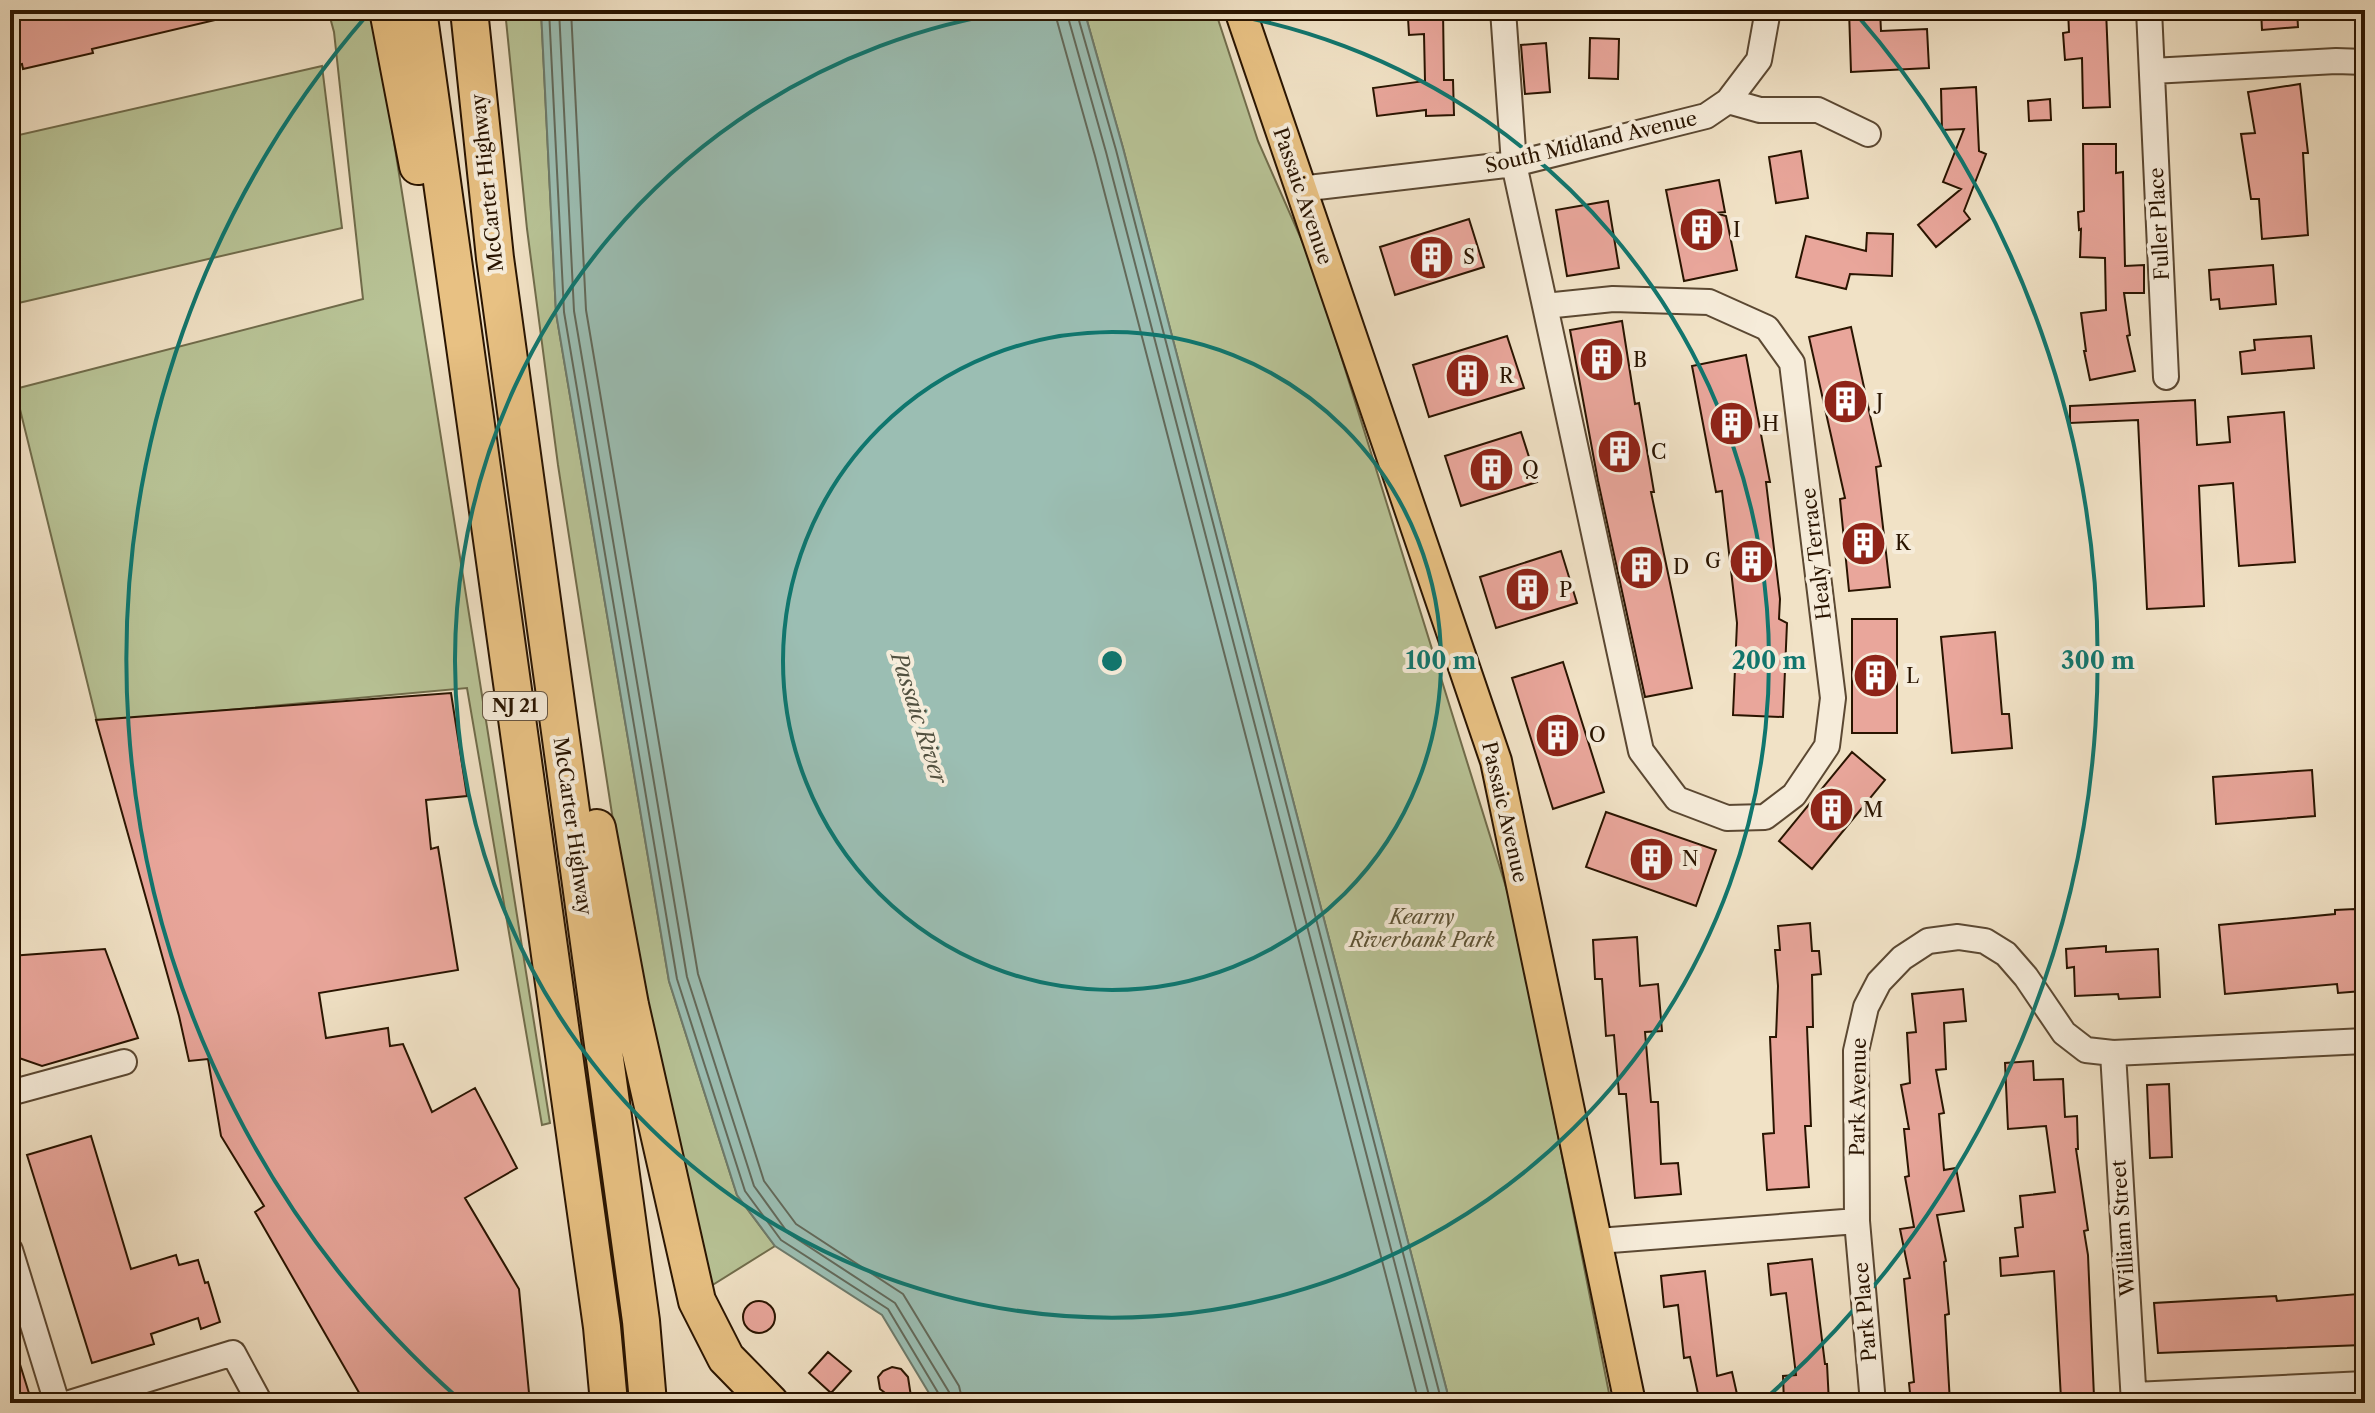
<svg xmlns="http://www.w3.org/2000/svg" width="2375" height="1413" font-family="'Libre Caslon Text',serif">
  <rect width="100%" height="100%" fill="#f1e2c6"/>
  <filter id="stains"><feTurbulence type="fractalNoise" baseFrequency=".0025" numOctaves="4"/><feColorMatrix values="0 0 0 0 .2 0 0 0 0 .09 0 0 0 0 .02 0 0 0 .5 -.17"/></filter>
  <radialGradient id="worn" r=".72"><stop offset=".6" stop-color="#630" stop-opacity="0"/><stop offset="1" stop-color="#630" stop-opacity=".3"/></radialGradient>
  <path fill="#b8c396" stroke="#706c4b" stroke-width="2" d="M328 10H373L550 1123 542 1125 467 688 97 722 15 389 363 299 334 32Z
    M505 10H541L556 313 669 981 737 1195 775 1246 711 1286 667 1114 621 872 558 465 527 229Z
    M1084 10H1215L1258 141 1313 266 1514 913 1611 1403H1450L1123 148Z
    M322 66 342 228 10 305V137Z"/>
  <path fill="#9bbeb3" stroke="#6d7a6b" stroke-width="2" d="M541 10H1084L1123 148 1450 1403H935L882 1315 775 1246 737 1195 669 981 556 313Z"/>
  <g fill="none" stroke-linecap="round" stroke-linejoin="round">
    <path stroke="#62695a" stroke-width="2" d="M549 10 564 312 677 979 745 1191 781 1240 888 1309 940 1396 941 1403
      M559 10 574 311 687 977 754 1186 788 1233 895 1303 949 1392 951 1403
      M571 10 586 310 698 974 764 1181 796 1224 903 1294 959 1386 963 1403
      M1054 10 1095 156 1419 1403
      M1066 10 1106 152 1431 1403
      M1076 10 1116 150 1442 1403"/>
  </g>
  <path fill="#e9a69b" stroke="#291400" stroke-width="2" d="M10 10H228V17L92 49 93 53 23 69 22 64 10 67Z
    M1418 10H1443L1444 80H1453L1454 115 1426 116V110L1377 116 1373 88 1425 81 1424 34 1409 35 1408 18 1418 17Z
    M1849 10H1880L1881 31 1927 29 1929 68 1851 72Z
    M2068 10H2106L2110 107 2083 108 2082 58 2065 60 2063 33 2069 32Z
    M2261 10H2297L2298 27 2262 30Z
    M1590 38 1619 39 1618 79 1589 78Z
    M1546 43 1550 92 1525 94 1521 45Z
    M2300 84 2308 153H2303L2308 235 2262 239 2259 199H2251L2241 134 2255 133 2248 92Z
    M1976 87 1979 151 1986 154 1964 211 1970 219 1936 247 1918 225 1961 189 1943 182 1964 129 1942 130 1941 89Z
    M2050 99 2051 120 2029 121 2028 101Z
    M2083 144H2116V173L2123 172 2125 266 2144 265V293H2124L2130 335 2127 336 2135 371 2090 380 2084 351H2086L2081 313 2106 310 2105 258 2080 257 2081 229 2079 230 2078 212 2084 211Z
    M1801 151 1808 198 1776 203 1769 157Z
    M1719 180 1725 212 1715 213 1726 216 1737 270 1684 281 1666 190Z
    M1608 201 1619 268 1567 276 1556 210Z
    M1469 219 1484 267 1395 295 1380 247Z
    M1867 233 1893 234 1892 276 1850 274 1846 289 1796 277 1806 236 1866 251Z
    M2273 265 2276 304 2220 309 2219 299 2211 300 2209 270Z
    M1622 321 1635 404 1639 403 1654 492H1651L1692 688 1645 697 1598 481 1570 330Z
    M1851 327 1881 466 1876 467 1890 587 1849 591 1840 499 1845 498 1809 337Z
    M1507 336 1524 388 1429 417 1413 365Z
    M2311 336 2314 368 2242 374 2240 352 2255 350 2254 340Z
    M1746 355 1770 482H1766L1780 599 1779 619 1787 623 1783 717 1733 715 1737 623 1722 491 1716 492 1692 366Z
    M2195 400 2197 445 2230 442 2228 417 2284 412 2295 562 2239 566 2233 483 2199 486 2204 606 2147 609 2138 420 2070 423V406Z
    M1521 432 1537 482 1461 506 1445 456Z
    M1561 551 1577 603 1496 628 1480 577Z
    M1852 619H1897V733H1852Z
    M1995 632 2002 714H2009L2012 748 1952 753 1941 637Z
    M1563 662 1604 792 1553 809 1512 678Z
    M451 693 467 796 426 800 431 849 438 847 458 970 319 993 326 1038 388 1028 390 1046 403 1044 432 1112 475 1088 517 1168 465 1198 519 1289 529 1393 510 1403H365L255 1212 264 1206 221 1136 208 1059 189 1061 179 1016 96 720Z
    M1852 752 1885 780 1812 869 1779 841Z
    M2312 770 2315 816 2216 824 2213 777Z
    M1606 812 1716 850 1696 906 1586 867Z
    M2355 909 2362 991 2338 993 2337 984 2225 994 2219 925 2335 914V910Z
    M1810 923 1812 951H1819L1821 974 1812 975 1813 1027H1807L1811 1126H1805L1809 1187 1767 1190 1763 1134 1774 1133 1770 1037H1776L1778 986 1775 950H1780L1778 926Z
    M1637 937 1640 986 1658 984 1662 1031 1645 1032 1651 1102H1658L1661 1164 1678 1163 1681 1194 1635 1198 1626 1094H1619L1614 1035 1606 1036 1602 979H1595L1593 940Z
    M2106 946V952L2158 949 2160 997 2119 999 2118 994 2075 996 2074 967 2067 968 2066 949Z
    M105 949 138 1038 42 1066 19 1058 10 1001V956Z
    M1963 989 1966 1021 1944 1023 1946 1069 1936 1070 1944 1113 1939 1114 1944 1170 1956 1168 1964 1211 1937 1215 1946 1261 1944 1262 1949 1314 1945 1315 1950 1403H1911L1909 1383 1914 1382 1904 1279 1910 1278 1900 1229 1914 1227 1905 1177 1909 1176 1904 1129H1909L1901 1085 1910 1083 1907 1033 1916 1032 1912 994Z
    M2033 1061 2034 1080 2063 1079 2065 1117 2077 1116 2078 1149H2076L2088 1230 2084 1231 2088 1255 2094 1397 2061 1399 2054 1271 2001 1276 2000 1258 2018 1256 2015 1228 2023 1227 2020 1196 2055 1192 2046 1126 2008 1129 2005 1063Z
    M2169 1084 2172 1157 2150 1158 2147 1085Z
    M91 1136 131 1269 176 1255 179 1265 198 1260 205 1283 208 1282 220 1322 201 1329 198 1318 151 1334 154 1344 92 1363 27 1155Z
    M1812 1259 1825 1364H1827L1829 1403H1784L1783 1376 1796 1375 1786 1293 1771 1295 1768 1264Z
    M1705 1271 1717 1376 1732 1372 1739 1403H1700L1690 1357 1684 1358 1678 1305 1664 1307 1661 1276Z
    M2358 1294 2362 1345 2158 1353 2154 1303 2276 1296 2277 1301Z
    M743 1317a16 16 0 1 1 32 0a16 16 0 1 1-32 0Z
    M14 1345 32 1403H10V1346Z
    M828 1352 851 1371 831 1393 809 1373Z
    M892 1367 901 1369 908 1377 912 1403H898L880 1389 878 1377 883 1371Z"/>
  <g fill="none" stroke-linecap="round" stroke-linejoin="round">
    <defs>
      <path id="minor" d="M1503 10 1514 164 1545 306
        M2149 10 2166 377
        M2152 71 2336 61 2365 62
        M1728 101 1760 110H1818L1868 134
        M1300 189 1514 164 1706 116 1728 101 1759 60 1768 10
        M1613 299 1709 302 1767 328 1792 363 1833 698 1827 746 1794 795 1765 817 1727 818 1677 799 1641 751 1545 306Z
        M2113 1053 2134 1403
        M10 1093 124 1062
        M1598 1241 1857 1221
        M10 1250 57 1403
        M2134 1395 2365 1384
        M70 1403 233 1353 260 1403
        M1873 1403 1857 1221 1856 1051 1866 1007 1879 982 1902 958 1928 941 1958 937 1985 941 2006 954 2026 977 2064 1033 2086 1050 2113 1053 2365 1041"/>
      <path id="major" d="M1240 10 1496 761 1630 1403"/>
      <path id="highway" d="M388 10 418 166
        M418 10 602 1327 609 1403
        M469 10 495 258 641 1321 648 1403
        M597 828 630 1005 697 1301 726 1358 770 1403"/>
    </defs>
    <use href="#minor" stroke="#5b4832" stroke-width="28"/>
    <use href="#major" stroke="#291400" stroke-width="34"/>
    <use href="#highway" stroke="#291400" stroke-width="40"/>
    <use href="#minor" stroke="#f6ecda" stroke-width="24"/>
    <use href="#major" stroke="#e8c183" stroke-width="30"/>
    <use href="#highway" stroke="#e8c183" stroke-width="36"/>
  </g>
  <g fill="none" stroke="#0f766e" stroke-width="4">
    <circle cx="1112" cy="661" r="329"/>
    <path d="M1203 10A657 657 0 1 1 1021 10"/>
    <path d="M459 1399A986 986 0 0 1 368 14M1856 14A986 986 0 0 1 1765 1399"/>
  </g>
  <defs>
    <symbol id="building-disc" viewBox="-11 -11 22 22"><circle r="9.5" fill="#8f2418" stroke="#f6ecda"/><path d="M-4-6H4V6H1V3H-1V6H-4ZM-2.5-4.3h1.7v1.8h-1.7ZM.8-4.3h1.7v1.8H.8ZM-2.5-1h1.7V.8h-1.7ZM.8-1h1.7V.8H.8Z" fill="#fff"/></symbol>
  </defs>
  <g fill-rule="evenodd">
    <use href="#building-disc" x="1676" y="204" width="51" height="51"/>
    <use href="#building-disc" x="1406" y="232" width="51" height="51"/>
    <use href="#building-disc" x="1576" y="334" width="51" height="51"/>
    <use href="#building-disc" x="1442" y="350" width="51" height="51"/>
    <use href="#building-disc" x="1820" y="376" width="51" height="51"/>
    <use href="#building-disc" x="1706" y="398" width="51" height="51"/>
    <use href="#building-disc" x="1594" y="426" width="51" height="51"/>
    <use href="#building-disc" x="1466" y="444" width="51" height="51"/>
    <use href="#building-disc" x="1838" y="518" width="51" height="51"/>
    <use href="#building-disc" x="1726" y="536" width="51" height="51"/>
    <use href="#building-disc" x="1616" y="542" width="51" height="51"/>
    <use href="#building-disc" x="1502" y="564" width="51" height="51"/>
    <use href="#building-disc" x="1850" y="650" width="51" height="51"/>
    <use href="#building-disc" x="1532" y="710" width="51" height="51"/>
    <use href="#building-disc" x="1806" y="784" width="51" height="51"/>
    <use href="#building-disc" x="1626" y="834" width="51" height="51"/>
  </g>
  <g text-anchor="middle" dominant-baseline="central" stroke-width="8" stroke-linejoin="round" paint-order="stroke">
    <rect fill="#f6ecda" stroke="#665541" stroke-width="2" x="483" y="692" width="64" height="28" rx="6"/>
    <g font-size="18" font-weight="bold" fill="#291400">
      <text x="515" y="706">NJ 21</text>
    </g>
    <g font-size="20" fill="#291400" stroke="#f6ecda">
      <text transform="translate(1591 142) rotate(-13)">South Midland Avenue</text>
      <text transform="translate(487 183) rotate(-96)">McCarter Highway</text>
      <text transform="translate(1303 196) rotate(71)">Passaic Avenue</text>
      <text transform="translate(2159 224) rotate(-93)">Fuller Place</text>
      <text transform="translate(1816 554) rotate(-97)">Healy Terrace</text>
      <text transform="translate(1505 812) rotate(77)">Passaic Avenue</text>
      <text transform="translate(573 826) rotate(82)">McCarter Highway</text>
      <text transform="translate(1858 1097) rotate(-89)">Park Avenue</text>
      <text transform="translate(2123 1228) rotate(-94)">William Street</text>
      <text transform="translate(1865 1312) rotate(-95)">Park Place</text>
    </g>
    <g font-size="20" fill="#291400" stroke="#f6ecda" text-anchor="start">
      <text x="1733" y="230">I</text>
      <text x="1463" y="257">S</text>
      <text x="1633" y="360">B</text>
      <text x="1499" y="376">R</text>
      <text x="1876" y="402">J</text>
      <text x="1762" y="424">H</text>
      <text x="1651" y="452">C</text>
      <text x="1522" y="469">Q</text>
      <text x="1895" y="543">K</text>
      <text x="1721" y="561" text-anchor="end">G</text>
      <text x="1673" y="567">D</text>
      <text x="1559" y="590">P</text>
      <text x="1906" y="676">L</text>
      <text x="1589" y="735">O</text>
      <text x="1863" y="810">M</text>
      <text x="1682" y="859">N</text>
    </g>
    <g font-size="20" font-style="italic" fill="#5b5134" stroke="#f6ecda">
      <text x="1422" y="917">Kearny<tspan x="1422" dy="23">Riverbank Park</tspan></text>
    </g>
    <g font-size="22" font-style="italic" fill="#51503f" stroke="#f6ecda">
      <text transform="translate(919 718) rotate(72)">Passaic River</text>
    </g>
  </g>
  <circle cx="1112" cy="661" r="12" fill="#0f766e" stroke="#f6ecda" stroke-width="4"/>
  <g font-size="24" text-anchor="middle" font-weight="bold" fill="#0f766e" stroke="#f6ecda" stroke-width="8" stroke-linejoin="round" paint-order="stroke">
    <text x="1441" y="669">100 m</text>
    <text x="1769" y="669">200 m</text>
    <text x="2098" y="669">300 m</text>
  </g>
  <rect width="2375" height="1413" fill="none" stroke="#f1e2c6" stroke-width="40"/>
  <rect x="12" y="12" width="2351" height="1389" fill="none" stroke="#291400" stroke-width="4"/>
  <rect x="20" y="20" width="2335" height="1373" fill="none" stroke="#291400" stroke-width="2"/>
  <rect width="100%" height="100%" filter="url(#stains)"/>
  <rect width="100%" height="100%" fill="url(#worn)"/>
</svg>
